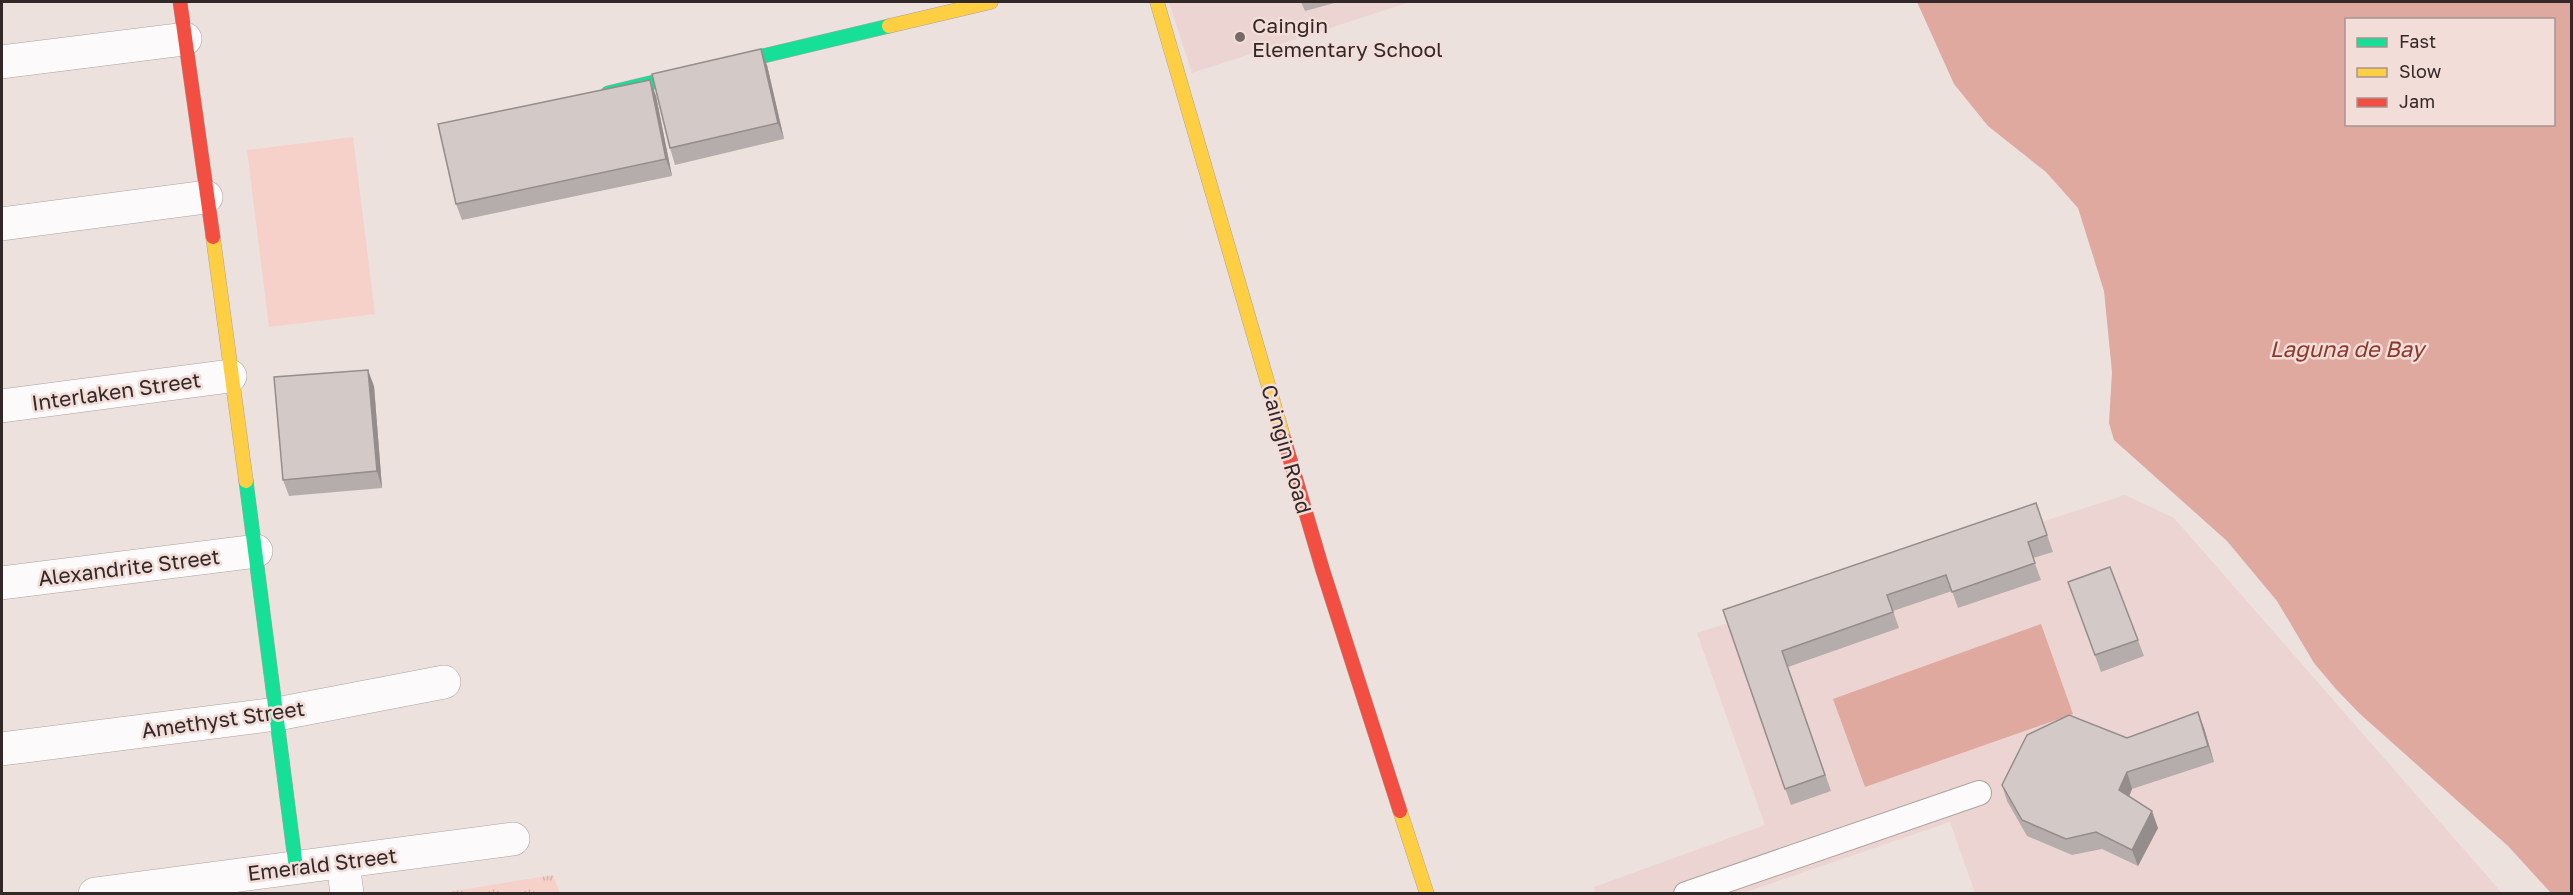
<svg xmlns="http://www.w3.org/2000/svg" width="2573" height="895" font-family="'Golos Text',sans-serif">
  <defs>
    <pattern id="grass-tufts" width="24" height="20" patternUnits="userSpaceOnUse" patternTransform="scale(1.5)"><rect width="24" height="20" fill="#f5d1ca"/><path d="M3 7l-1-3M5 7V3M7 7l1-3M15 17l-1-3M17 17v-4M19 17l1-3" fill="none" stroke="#d2b3ae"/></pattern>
  </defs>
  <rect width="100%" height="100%" fill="#ede1de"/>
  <path fill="#ebd4d1" d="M1169 2H1410L1192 73Z
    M2125 495 2174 518 2502 893H1975L1950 822 1743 893 1595 894 1594 887 1765 825 1697 633Z"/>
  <path fill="url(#grass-tufts)" d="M553 875 560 893H442Z"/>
  <path fill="#f5d1ca" d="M353 137 375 314 269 327 247 150Z"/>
  <path fill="#dfa99f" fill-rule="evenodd" d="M1917 2H2571V893H2551L2508 846 2359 713 2336 689 2314 663 2277 601 2227 541 2114 440 2109 423 2112 372 2104 291 2078 208 2046 172 1988 126 1954 84ZM2346 20H2554V124H2346Z
    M2041 624 2073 714 1865 787 1833 699Z"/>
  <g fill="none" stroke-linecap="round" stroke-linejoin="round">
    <defs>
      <path id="lane" d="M1686 894 1979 793"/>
      <path id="street" d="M2 62 185 39
        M2 224 206 197
        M2 406 230 376
        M2 583 256 551
        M2 749 277 714 444 682
        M343 862 347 894
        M95 894 513 839"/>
      <path id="fast" d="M608 93 889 26
        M246 481 296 868"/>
      <path id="slow" d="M1157 2 1284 439
        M889 26 991 2
        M213 237 246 481
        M1400 811 1427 894"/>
      <path id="jam" d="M180 2 213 237
        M1284 439 1323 571 1400 811"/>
    </defs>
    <use href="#lane" stroke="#aca2a0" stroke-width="26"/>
    <use href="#street" stroke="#aca2a0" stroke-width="34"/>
    <use href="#fast" stroke="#aca2a0" stroke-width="15"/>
    <use href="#slow" stroke="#aca2a0" stroke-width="15"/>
    <use href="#jam" stroke="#aca2a0" stroke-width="15"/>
    <use href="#lane" stroke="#fcfafa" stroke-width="24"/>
    <use href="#street" stroke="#fcfafa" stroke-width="33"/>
    <use href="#fast" stroke="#16e098" stroke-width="14"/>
    <use href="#slow" stroke="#ffcf43" stroke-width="14"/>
    <use href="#jam" stroke="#f24e42" stroke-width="14"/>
  </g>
  <path fill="#b5adab" d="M1301 2H1338L1305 11Z
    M767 65 784 139 675 165 670 148Z
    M650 80 656 96 672 176 462 220 456 204Z
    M374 386 382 488 289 496 283 480Z
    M2036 503 2053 552 2033 558 2041 580 1958 608 1952 591 1893 611 1899 628 1788 667 1831 791 1791 805 1723 610Z
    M2110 567 2144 656 2101 672 2068 582Z
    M2204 728 2214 762 2132 789 2129 797 2158 828 2138 866 2102 849 2072 855 2027 836 2007 801 2002 785 2127 738Z"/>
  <path fill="#948d8b" d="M761 49 767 65 784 139 778 123Z
    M650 80 656 96 672 176 666 159Z
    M368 370 374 386 382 488 377 471Z
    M2198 712 2204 728 2214 762 2208 746Z
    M2127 772 2132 789 2125 806 2119 790Z
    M2152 811 2158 828 2138 866 2132 850Z"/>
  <path fill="#d3c9c7" stroke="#948d8b" stroke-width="1.5" d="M761 49 778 123 670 148 652 74Z
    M650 80 666 159 456 204 438 124Z
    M368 370 377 471 283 480 274 377Z
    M2036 503 2047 535 2028 542 2035 563 1952 592 1946 575 1887 595 1893 612 1782 651 1825 775 1785 789 1723 610Z
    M2110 567 2138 640 2095 655 2068 582Z
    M2198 712 2208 746 2127 772 2119 790 2152 811 2132 850 2096 832 2066 839 2022 820 2002 785 2027 735 2069 715 2127 738Z"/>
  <circle fill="#736967" stroke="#f3ddd8" stroke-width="2" cx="1240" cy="37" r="6"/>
  <g text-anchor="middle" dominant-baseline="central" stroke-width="5" stroke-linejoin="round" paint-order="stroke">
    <g font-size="21" fill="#312827" stroke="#f3ddd8" text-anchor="start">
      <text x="1252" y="25">Caingin<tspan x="1252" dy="24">Elementary School</tspan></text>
    </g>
    <g font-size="21" fill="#312827" stroke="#f3ddd8">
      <text transform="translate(116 391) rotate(-8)">Interlaken Street</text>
      <text transform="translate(1287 449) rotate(74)">Caingin Road</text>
      <text transform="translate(129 567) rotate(-7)">Alexandrite Street</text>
      <text transform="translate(223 719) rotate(-8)">Amethyst Street</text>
      <text transform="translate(322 864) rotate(-7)">Emerald Street</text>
    </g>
    <g font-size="22" font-style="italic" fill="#8d372a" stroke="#f3ddd8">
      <text x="2347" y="348">Laguna de Bay</text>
    </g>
  </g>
  <rect width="2573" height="895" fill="none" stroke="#312827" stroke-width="6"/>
  <rect x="2345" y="18" width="210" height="108" fill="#f3ddd8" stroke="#a59591" stroke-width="1.5"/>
  <rect x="2357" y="38" width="30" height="9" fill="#16e098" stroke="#a59591" stroke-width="1.5"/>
  <text x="2399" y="48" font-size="18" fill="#312827">Fast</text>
  <rect x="2357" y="68" width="30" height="9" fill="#ffcf43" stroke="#a59591" stroke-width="1.5"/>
  <text x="2399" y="78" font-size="18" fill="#312827">Slow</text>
  <rect x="2357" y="98" width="30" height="9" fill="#f24e42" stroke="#a59591" stroke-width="1.5"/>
  <text x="2399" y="108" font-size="18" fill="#312827">Jam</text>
</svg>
